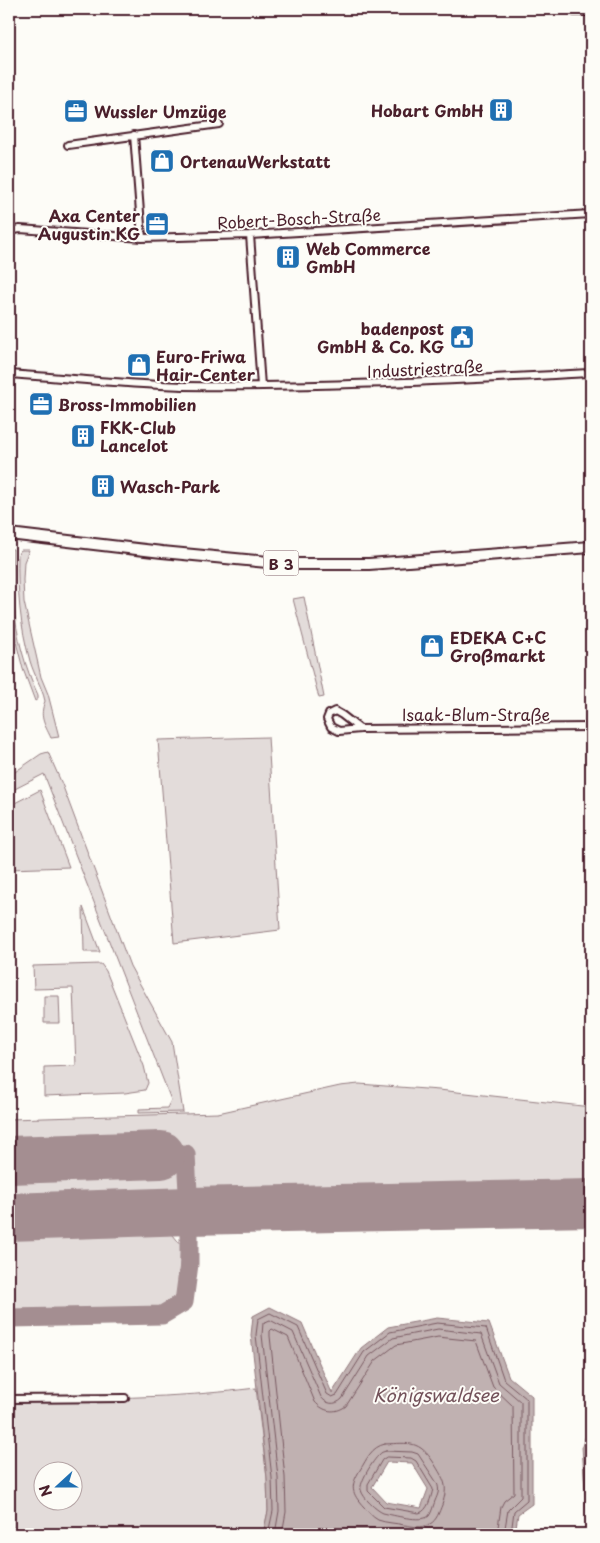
<svg xmlns="http://www.w3.org/2000/svg" width="600" height="1543" font-family="'Playpen Sans',sans-serif">
  <rect width="100%" height="100%" fill="#fdfcf7"/>
  <filter id="ink" filterUnits="userSpaceOnUse"><feTurbulence type="fractalNoise" baseFrequency=".02" numOctaves="2"/><feDisplacementMap in="SourceGraphic" scale="10" xChannelSelector="R" yChannelSelector="G"/><feConvolveMatrix kernelMatrix="1 2 1 2 8 2 1 2 1" color-interpolation-filters="sRGB"/></filter>
  <g filter="url(#ink)">
    <path fill="#e3dcda" stroke="#967e82" fill-rule="evenodd" d="M9 549H13C13 568 12 586 14 604 16 636 25 667 38 695V699L35 701 23 669 9 615Z
      M21 550H29L24 562 23 580 24 602 41 677 48 694 59 737 51 738C44 723 39 717 45 701 42 687 34 675 30 661 20 626 17 590 18 554Z
      M304 597 324 697 319 698 293 599Z
      M268 737 280 930 174 943 158 740Z
      M48 752 62 784 130 966 172 1042 183 1112 139 1113V1109L167 1108 171 1100 44 774 9 792V776L41 754Z
      M40 790 69 867 9 869V806Z
      M83 907 100 952H84Z
      M101 964 106 971 144 1066 148 1083 145 1090 125 1093 44 1096V1067L76 1066 73 988 34 989 33 966Z
      M44 996H59L60 1023H44Z
      M359 1084 439 1090 591 1107V1192L348 1197 9 1208V1119L218 1113 340 1086Z
      M165 1225 181 1245 178 1295 160 1309 9 1314V1230Z
      M256 1388 267 1478 268 1511 263 1534H9V1399C91 1398 174 1399 256 1388ZM42 1470H72V1500H42Z"/>
    <path fill="#c0b1b1" stroke="#91777b" fill-rule="evenodd" d="M270 1307 302 1323 332 1393 361 1348 388 1327 437 1318 489 1323 509 1377 532 1396V1504L518 1514 515 1534H263L268 1511 267 1478 251 1335 253 1316ZM387 1462 412 1463 428 1489 421 1508 386 1502 372 1487Z
      M591 1422V1534H588L582 1446Z"/>
    <g fill="none" stroke-linecap="round" stroke-linejoin="round">
      <path stroke="#795961" stroke-width="1" d="M591 1436 587 1447 591 1506
        M385 1444C410 1443 419 1440 434 1463 444 1480 449 1485 442 1505 439 1512 437 1520 430 1524 422 1529 413 1526 404 1525 396 1523 386 1523 378 1520 372 1517 368 1511 364 1507 351 1493 350 1486 360 1470 367 1459 371 1447 385 1444Z
        M386 1451 412 1452 418 1454 437 1483C440 1490 438 1494 435 1501 433 1506 432 1512 429 1516 421 1523 393 1515 383 1513 376 1510 363 1498 361 1490 359 1483 373 1460 379 1455 381 1452 383 1452 386 1451Z
        M387 1457 411 1458 416 1461 433 1489C431 1497 428 1511 419 1513L384 1507 368 1491V1484L382 1460Z
        M268 1534 273 1511 272 1478 256 1335 258 1319 270 1313 298 1327 327 1394 332 1397 337 1395 364 1352 390 1332 437 1323 486 1328 504 1380 527 1399V1500L514 1511 511 1534
        M275 1534 279 1511 278 1477 262 1335 263 1323 270 1320 293 1332 321 1397C326 1404 335 1406 342 1399L369 1356 393 1338 438 1329 481 1334 499 1383 521 1402V1497L508 1510 504 1534
        M282 1534 286 1512 285 1477 270 1336V1331L272 1329 288 1337 315 1402C324 1412 335 1414 346 1406L375 1361 396 1345 438 1337 476 1341 493 1387 513 1406 514 1493 504 1501 501 1507 497 1534"/>
      <path stroke="#a48e91" stroke-width="19" d="M9 1318 162 1315 184 1302 189 1264V1211L186 1154 161 1155"/>
      <path stroke="#a48e91" stroke-width="48" d="M9 1160 161 1155
        M9 1217 189 1211 591 1203"/>
      <defs>
        <path id="minor" d="M574 12H591
          M134 135 142 238
          M68 145 219 124
          M9 231 20 229 142 238 250 235 591 214
          M250 235 261 386
          M9 374C66 378 125 384 183 386 319 388 455 380 591 373
          M360 729 342 715 335 711 329 714 327 719 331 727 339 731 360 729 591 727
          M9 1399 125 1398"/>
        <path id="primary" d="M9 534 162 552 289 564H369L591 547"/>
      </defs>
      <use href="#minor" stroke="#4a1f2b" stroke-width="10"/>
      <use href="#primary" stroke="#4a1f2b" stroke-width="14"/>
      <use href="#minor" stroke="#fdfcf7" stroke-width="6"/>
      <use href="#primary" stroke="#fdfcf7" stroke-width="10"/>
    </g>
  </g>
  <defs>
    <symbol id="building-square" viewBox="-11 -11 22 22"><rect x="-9" y="-9" width="18" height="18" rx="4" fill="#1f6fb2" stroke="#fdfcf7"/><path d="M-4-6H4V6H1V3H-1V6H-4ZM-2.5-4.3h1.7v1.8h-1.7ZM.8-4.3h1.7v1.8H.8ZM-2.5-1h1.7V.8h-1.7ZM.8-1h1.7V.8H.8Z" fill="#fff"/></symbol>
    <symbol id="office-square" viewBox="-11 -11 22 22"><rect x="-9" y="-9" width="18" height="18" rx="4" fill="#1f6fb2" stroke="#fdfcf7"/><path d="M-6-3h4V-5.5h4V-3h4V5H-6ZM-1-4.5V-3h2v-1.5ZM-6 0V1H6V0Z" fill="#fff"/></symbol>
    <symbol id="shop-square" viewBox="-11 -11 22 22"><rect x="-9" y="-9" width="18" height="18" rx="4" fill="#1f6fb2" stroke="#fdfcf7"/><path d="M-5-2.5h2.3a2.7 3.5 0 0 1 5.4 0H5L5.5 6h-11ZM-1.5-2.5h3a1.5 2.3 0 0 0-3 0Z" fill="#fff"/></symbol>
    <symbol id="civic-square" viewBox="-11 -11 22 22"><rect x="-9" y="-9" width="18" height="18" rx="4" fill="#1f6fb2" stroke="#fdfcf7"/><path d="M-.6-6.5H3V-4.5H.6V-3L4-1V1h2V6H-6V1h2V-1L-.6-3ZM-1.2 2.5V6h2.4V2.5Z" fill="#fff"/></symbol>
  </defs>
  <g fill-rule="evenodd">
    <use href="#building-square" x="487" y="96" width="28" height="28"/>
    <use href="#office-square" x="62" y="97" width="28" height="28"/>
    <use href="#shop-square" x="148" y="147" width="28" height="28"/>
    <use href="#office-square" x="143" y="210" width="28" height="28"/>
    <use href="#building-square" x="274" y="243" width="28" height="28"/>
    <use href="#civic-square" x="448" y="323" width="28" height="28"/>
    <use href="#shop-square" x="125" y="351" width="28" height="28"/>
    <use href="#office-square" x="27" y="390" width="28" height="28"/>
    <use href="#building-square" x="69" y="422" width="28" height="28"/>
    <use href="#building-square" x="89" y="472" width="28" height="28"/>
    <use href="#shop-square" x="418" y="632" width="28" height="28"/>
  </g>
  <g text-anchor="middle" dominant-baseline="central" stroke-width="4" stroke-linejoin="round" paint-order="stroke">
    <rect fill="#fdfcf7" stroke="#806168" stroke-width="1" x="263.5" y="550.5" width="35" height="25" rx="4"/>
    <g font-size="15" font-weight="bold" fill="#4a1f2b">
      <text x="281" y="563">B 3</text>
    </g>
    <g font-size="16" font-weight="bold" fill="#4a1f2b" stroke="#fdfcf7" text-anchor="start">
      <text x="484" y="110" text-anchor="end">Hobart GmbH</text>
      <text x="94" y="111">Wussler Umzüge</text>
      <text x="180" y="161">OrtenauWerkstatt</text>
      <text x="140" y="215" text-anchor="end">Axa Center<tspan x="140" dy="18">Augustin KG</tspan></text>
      <text x="306" y="248">Web Commerce<tspan x="306" dy="18">GmbH</tspan></text>
      <text x="444" y="328" text-anchor="end">badenpost<tspan x="444" dy="18">GmbH &amp; Co. KG</tspan></text>
      <text x="156" y="356">Euro-Friwa<tspan x="156" dy="18">Hair-Center</tspan></text>
      <text x="58" y="404">Bross-Immobilien</text>
      <text x="100" y="427">FKK-Club<tspan x="100" dy="18">Lancelot</tspan></text>
      <text x="120" y="486">Wasch-Park</text>
      <text x="450" y="637">EDEKA C+C<tspan x="450" dy="18">Großmarkt</tspan></text>
    </g>
    <g font-size="16" fill="#4a1f2b" stroke="#fdfcf7">
      <text transform="translate(299 218) rotate(-3)">Robert-Bosch-Straße</text>
      <text transform="translate(425 368) rotate(-3)">Industriestraße</text>
      <text x="476" y="714">Isaak-Blum-Straße</text>
    </g>
    <g font-size="18" font-style="italic" fill="#73525a" stroke="#fdfcf7">
      <text x="436" y="1394">Königswaldsee</text>
    </g>
  </g>
  <rect width="600" height="1543" fill="none" stroke="#fdfcf7" stroke-width="30"/>
  <rect x="15" y="15" width="570" height="1513" fill="none" stroke="#4a1f2b" stroke-width="2" filter="url(#ink)"/>
  <g transform="translate(58 1486) rotate(249)"><circle r="24" fill="#fdfcf7" stroke="#b5a4a5"/>
  <path d="M0-4L9 19L0 12L-9 19Z" fill="#1f6fb2"/>
  <text y="-8" font-size="14" font-weight="bold" text-anchor="middle" fill="#4a1f2b">N</text>
  </g>
</svg>
